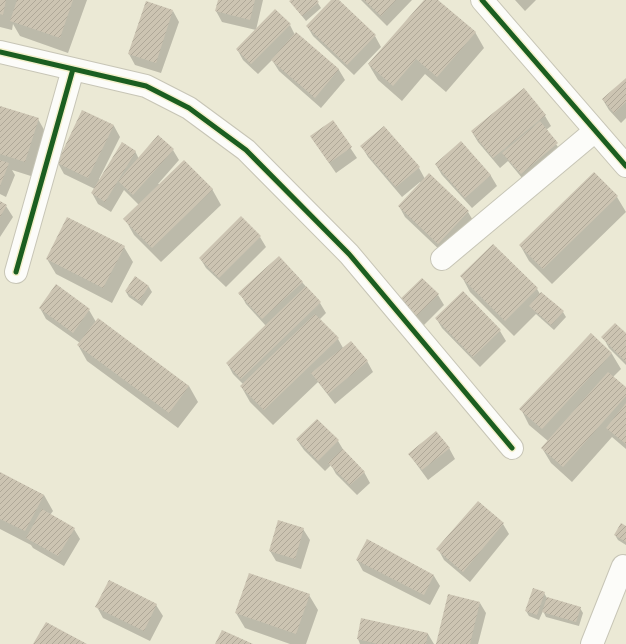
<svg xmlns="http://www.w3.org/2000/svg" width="626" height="644" font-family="Commissioner,sans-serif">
  <defs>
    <pattern id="building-hatch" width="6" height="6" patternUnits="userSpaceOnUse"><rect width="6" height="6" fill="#ccc4b2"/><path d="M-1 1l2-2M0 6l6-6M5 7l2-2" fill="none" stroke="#afa898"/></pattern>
  </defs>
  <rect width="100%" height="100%" fill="#ebe9d5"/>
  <path fill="#0003" d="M0 0H87L68 53 20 36 13 24 12 30 0 27Z
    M219 0H263L256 30 222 22 216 11Z
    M292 0H316L321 8 306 21 294 6 291 1Z
    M332 0H337L375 36 381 47 354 75 313 36 307 26Z
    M361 0H412L387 26Z
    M425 0H437L475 32 484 48 446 92 425 74 402 101 378 80 369 65Z
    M515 0H536L525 11Z
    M173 11 179 22 161 73 135 65 129 54Z
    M290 25 295 35 339 70 345 80 321 108 279 71 272 60 258 74 243 60 237 49Z
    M626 79V118L621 123 609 110 603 100Z
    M0 107 38 119 47 135 34 177 12 170 15 175 6 197 0 194Z
    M83 111 114 126 120 137 99 179 100 180 135 151 139 159 173 150 179 160 158 184 212 189 221 205 161 262 134 235 125 219 139 205 124 190 111 212 98 204 92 193 95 189 64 174 58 163Z
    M545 116 551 126 546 130 563 154 527 184 508 161 500 168 478 142 472 132Z
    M333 122 357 158 336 173 311 137Z
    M461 142 491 176 497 186 472 208 442 175 436 165Z
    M362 147 419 168 425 179 468 212 474 222 444 254 405 217 399 206 421 183 420 182 402 197 368 157Z
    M594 173 617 197 626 212 552 284 529 261 520 245Z
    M0 202 6 206 13 217 0 237Z
    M260 237 266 247 226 287 206 268 200 258Z
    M124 247 133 262 112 303 56 274 47 259Z
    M462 277 537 289 540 294 563 312 566 317 554 330 536 314 514 336 470 292Z
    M136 278 149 287 152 292 142 306 129 297 126 292Z
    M302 282 320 303 326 313 319 320 338 339 343 348 367 361 373 372 335 404 318 382 273 425 250 402 241 386 243 384 233 374 227 363 266 326 246 304 240 293Z
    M438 295 444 305 418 331 402 315Z
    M40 308 89 310 96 322 189 386 198 402 178 428 87 361 78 345 80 343 46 319Z
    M436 318 500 331 506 341 480 367 442 328Z
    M591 335 612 354 621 369 613 377 626 388V449L612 437 572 482 551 463 542 448 548 441 529 425 521 409Z
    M626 335V365L609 348 603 337Z
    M317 420 338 441 344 451 364 472 370 483 357 495 336 474 331 465 325 471 304 450 297 440Z
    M449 448 455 459 428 480 409 454Z
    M0 474 44 495 53 511 50 515 74 529 80 539 64 566 33 548 31 545 0 529Z
    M478 502 503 524 509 534 470 582 444 560 438 549Z
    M626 527V545L618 540 615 535Z
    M303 529 310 540 301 569 276 561 270 551Z
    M367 541 434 576 440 586 430 605 363 571 357 560Z
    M544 593 547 598 580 608 583 613 579 626 546 617 543 611 539 620 529 616 526 611Z
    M309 595 318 610 306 644H290L245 628 236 613Z
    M480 603 486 613 478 644H437Z
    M156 605 163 616 150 641 103 618 97 607Z
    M362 620 428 634 434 644H360L358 639Z"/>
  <path fill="url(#building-hatch)" d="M0 0H6L3 15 0 14Z
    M17 0H73L60 38 10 21Z
    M218 0H255L250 20 215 11Z
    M291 0H317L319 2 302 16 289 1Z
    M331 0H339L376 35 347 65 306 26Z
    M364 0H396L381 16Z
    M424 0H438L476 32 437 77 416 59 393 86 368 64Z
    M146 1 173 10 156 63 128 54Z
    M275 9 291 24 251 64 236 49Z
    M296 32 339 69 315 98 271 60Z
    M626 78V102L614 113 602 99Z
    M524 88 546 115 493 158 471 131Z
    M0 106 39 118 25 162 0 154Z
    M82 110 114 125 88 178 57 163Z
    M333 120 352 147 329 163 310 136Z
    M540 121 558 143 521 174 502 153Z
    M384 126 420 167 396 187 360 146Z
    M158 135 174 149 133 195 118 181Z
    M461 141 491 175 465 198 435 164Z
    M122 142 136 151 105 202 91 193Z
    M0 160 9 163 0 186Z
    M184 160 213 189 152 248 123 219Z
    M594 172 618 196 543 269 519 245Z
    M429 173 469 211 438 244 398 206Z
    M0 201 7 205 0 217Z
    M241 216 261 236 219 278 199 258Z
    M67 217 125 246 103 288 46 259Z
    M493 244 538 288 505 321 460 276Z
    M279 256 303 282 262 319 238 293Z
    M135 276 149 286 139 301 125 291Z
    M422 278 439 294 411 321 395 304Z
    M56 284 90 309 73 333 39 308Z
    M306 286 321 302 241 379 226 363Z
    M463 291 501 330 473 357 435 318Z
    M541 292 564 311 551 325 529 306Z
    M315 314 339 338 264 410 240 386Z
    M98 318 189 386 169 413 77 345Z
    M615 323 626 333V362L601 337Z
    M591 333 612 353 542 429 519 409Z
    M351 341 368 361 328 394 311 373Z
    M608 372 626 387V396L563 467 541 448Z
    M626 403V444L606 428Z
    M317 419 339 440 318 461 296 439Z
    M436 431 450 448 422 470 408 454Z
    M343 449 365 472 350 485 328 463Z
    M0 472 44 495 25 531 0 519Z
    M478 501 504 523 463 572 436 549Z
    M42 509 75 528 58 556 26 538Z
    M278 520 304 528 295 559 269 551Z
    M621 523 626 526V542L614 535Z
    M367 539 434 575 424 595 356 560Z
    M249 573 310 594 296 634 235 613Z
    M109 580 157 604 144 631 95 607Z
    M533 588 545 592 537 615 525 611Z
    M448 594 480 602 470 644H436Z
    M547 597 581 607 576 622 542 612Z
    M361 618 428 633 426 644H378L357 639Z
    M46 622 87 644H33Z
    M222 630 253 644H215Z"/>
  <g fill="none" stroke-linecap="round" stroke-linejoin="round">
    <defs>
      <path id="minor" d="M482 0 626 166
        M0 52 146 86 189 108 246 150 349 254 512 448
        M442 259 595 131
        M16 272 73 69
        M592 644 623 566"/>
    </defs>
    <use href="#minor" stroke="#c7c5b6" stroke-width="24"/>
    <use href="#minor" stroke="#fcfcf9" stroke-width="22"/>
    <defs>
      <path id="cycleway" d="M482 0 626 166
        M0 52 146 86 189 108 246 150 349 254 512 448
        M16 272 73 69"/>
    </defs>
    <use href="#cycleway" stroke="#f4f0cc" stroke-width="8"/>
    <use href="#cycleway" stroke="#1b5e20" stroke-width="5"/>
  </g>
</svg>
